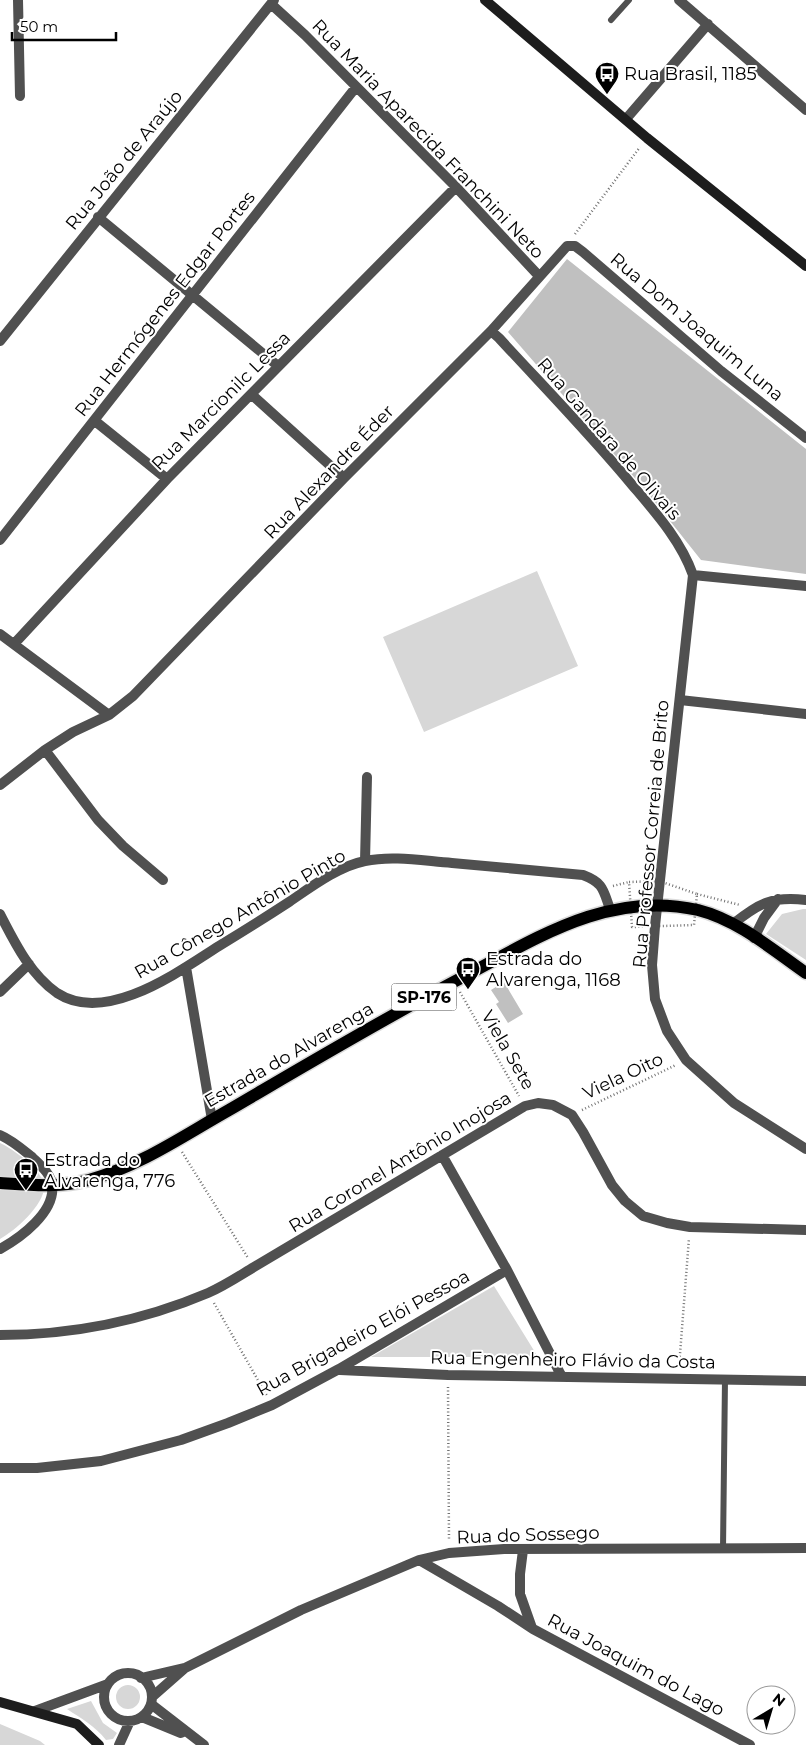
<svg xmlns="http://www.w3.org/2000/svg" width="806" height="1745" font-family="Montserrat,sans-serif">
  <rect width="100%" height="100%" fill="#fff"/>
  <path fill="#d7d7d7" d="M537 571 578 666 424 732 383 637Z
    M803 909H806V960L766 934 782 914Z
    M0 1143C13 1149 41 1169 44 1184 47 1203 15 1231 0 1239Z
    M494 1286 538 1357H371Z
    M116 1697a12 12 0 1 1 24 0a12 12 0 1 1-24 0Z
    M91 1701 103 1723 117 1733 113 1739 106 1740C95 1726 82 1719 67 1709Z
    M0 1724 40 1741 45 1745H0Z"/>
  <path fill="#c0c0c0" d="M567 259 806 449V574L701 560 647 492 508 332Z
    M504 982 523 1014 508 1023 496 1004 499 1002 491 990Z"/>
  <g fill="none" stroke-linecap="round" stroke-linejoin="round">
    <defs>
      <path id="primary" d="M0 1183C30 1185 60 1188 89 1180 140 1166 183 1136 229 1110 306 1065 383 1019 463 977 537 938 609 890 698 910 738 920 773 950 806 973"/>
    </defs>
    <use href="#primary" stroke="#dbdbdb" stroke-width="15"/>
    <path stroke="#727272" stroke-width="2.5" stroke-dasharray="1 2.5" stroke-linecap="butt" d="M575 234 640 147
      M659 881 697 894 694 925 632 927 629 882Z
      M613 886 629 882
      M697 894 740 905
      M460 992 519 1096
      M582 1110 676 1065
      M182 1152 248 1258
      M214 1303 267 1396
      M679 1367 689 1238
      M448 1387 449 1541"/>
    <path stroke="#505050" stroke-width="6" d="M611 20 629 0
      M723 1549 725 1379"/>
    <path stroke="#505050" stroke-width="10" d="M18 0 20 96
      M679 0 806 110
      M271 4 305 35 456 187 539 276
      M626 119 708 24
      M98 217 278 366
      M491 331 499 338C544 387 591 435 633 486 656 513 681 541 693 575L655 926 652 965 655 999 667 1031 686 1060 734 1103 806 1149
      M0 341 274 0
      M251 394 344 478
      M95 421 167 479
      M0 540 356 87
      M693 575 806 586
      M0 634 109 715
      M14 644 167 479 456 187
      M680 700 806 714
      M45 750 98 820 123 846 163 880
      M0 785 45 750 73 732 109 715 133 696 344 478 491 331 567 246H575L583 252 721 371 806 438
      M365 861 367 777
      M0 914C15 943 30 974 57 993 106 1025 178 972 219 946 242 932 266 917 289 902 311 887 339 866 365 861 393 855 424 861 452 863 495 867 539 871 583 875 604 883 603 890 610 909
      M733 924C759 903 772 896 806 900
      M754 938 764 918 778 899
      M186 967 212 1120
      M0 992 29 964
      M0 1135C12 1140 22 1149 32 1157 40 1165 51 1174 52 1185 56 1212 20 1238 0 1249
      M442 1155 507 1270 562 1377
      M0 1335C71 1335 142 1321 208 1293 224 1286 239 1276 254 1267L525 1106 538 1103 553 1105 572 1115 583 1132 612 1185 625 1201 643 1216 667 1223 690 1227 806 1230
      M340 1370 448 1375 806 1381
      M0 1468H37L101 1461 181 1440 228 1423 272 1405 339 1369 507 1270
      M523 1550 520 1574V1594L532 1628
      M419 1560 498 1606 533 1629 750 1745
      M104 1697a24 24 0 1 1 48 0a24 24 0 1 1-48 0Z
      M141 1678 184 1668
      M152 1697 185 1668 301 1610 419 1560 449 1553 504 1549 806 1548
      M151 1704 204 1745
      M35 1711 108 1684
      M142 1717 181 1733
      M119 1745 130 1721"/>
    <path stroke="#1d1d1d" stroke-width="10" d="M485 0 647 138 806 266
      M0 1702 77 1724 99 1745"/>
    <use href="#primary" stroke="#000" stroke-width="12"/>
  </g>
  <defs>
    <symbol id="bus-pin" viewBox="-11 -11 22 30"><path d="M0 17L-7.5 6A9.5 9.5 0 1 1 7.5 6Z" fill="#000" stroke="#fff"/><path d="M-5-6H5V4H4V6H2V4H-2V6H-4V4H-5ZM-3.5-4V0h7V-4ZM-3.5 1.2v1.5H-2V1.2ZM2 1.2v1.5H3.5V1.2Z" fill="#fff"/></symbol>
  </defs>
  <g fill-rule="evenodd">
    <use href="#bus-pin" x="593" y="60" width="28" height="38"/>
    <use href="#bus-pin" x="454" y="955" width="28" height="38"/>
    <use href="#bus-pin" x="12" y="1156" width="28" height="38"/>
  </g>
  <g text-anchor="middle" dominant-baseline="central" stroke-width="4" stroke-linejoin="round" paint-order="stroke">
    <rect fill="#fff" stroke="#4c4c4c" stroke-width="1" x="391.5" y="983.5" width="65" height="27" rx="4"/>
    <g font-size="16" font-weight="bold" fill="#000">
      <text x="424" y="997">SP-176</text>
    </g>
    <g font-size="18" fill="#000" stroke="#fff" text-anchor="start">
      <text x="624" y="74">Rua Brasil, 1185</text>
      <text x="486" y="959">Estrada do<tspan x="486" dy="21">Alvarenga, 1168</tspan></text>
      <text x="44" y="1160">Estrada do<tspan x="44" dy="21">Alvarenga, 776</tspan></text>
    </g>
    <g font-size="18" fill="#000" stroke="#fff">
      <text transform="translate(428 139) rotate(46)">Rua Maria Aparecida Franchini Neto</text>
      <text transform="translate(124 160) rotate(-51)">Rua João de Araújo</text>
      <text transform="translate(165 304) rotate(-52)">Rua Hermógenes Edgar Portes</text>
      <text transform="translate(697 327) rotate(40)">Rua Dom Joaquim Luna</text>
      <text transform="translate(221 401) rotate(-45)">Rua Marcionilc Lessa</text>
      <text transform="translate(609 439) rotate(49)">Rua Gandara de Olivais</text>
      <text transform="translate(329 472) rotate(-46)">Rua Alexandre Éder</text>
      <text transform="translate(651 834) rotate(-85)">Rua Professor Correia de Brito</text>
      <text transform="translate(240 914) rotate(-30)">Rua Cônego Antônio Pinto</text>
      <text transform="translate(508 1050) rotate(60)">Viela Sete</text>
      <text transform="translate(289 1055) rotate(-30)">Estrada do Alvarenga</text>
      <text transform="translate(623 1076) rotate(-25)">Viela Oito</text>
      <text transform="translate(400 1162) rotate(-31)">Rua Coronel Antônio Inojosa</text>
      <text transform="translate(363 1333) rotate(-29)">Rua Brigadeiro Elói Pessoa</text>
      <text transform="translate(573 1360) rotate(1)">Rua Engenheiro Flávio da Costa</text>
      <text transform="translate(528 1535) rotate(-2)">Rua do Sossego</text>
      <text transform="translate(636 1665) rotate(28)">Rua Joaquim do Lago</text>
    </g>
  </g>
  <g transform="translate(771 1710) rotate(38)"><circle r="24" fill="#ffffff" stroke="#999999"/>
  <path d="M0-4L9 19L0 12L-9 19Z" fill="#000000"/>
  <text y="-8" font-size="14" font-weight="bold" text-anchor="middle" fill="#000000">N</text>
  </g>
  <path d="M12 32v8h104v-8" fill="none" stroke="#000000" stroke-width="2.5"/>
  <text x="20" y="32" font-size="15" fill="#000000" stroke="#ffffff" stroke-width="4" paint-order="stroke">50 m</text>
</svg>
